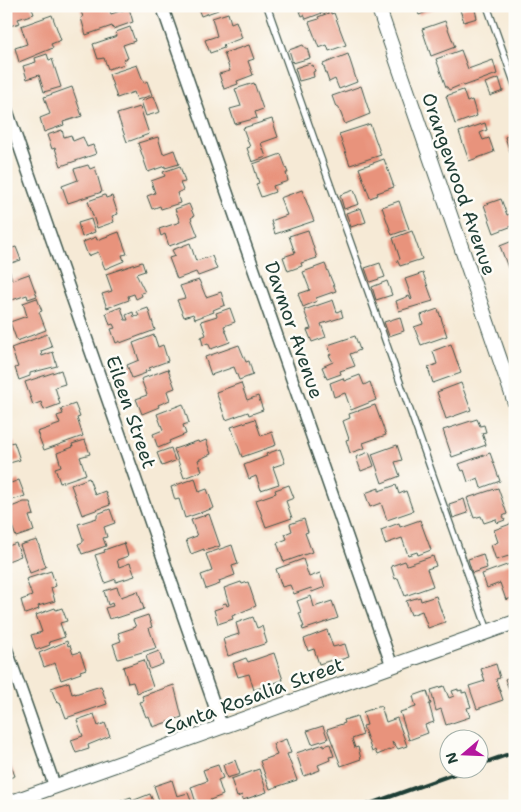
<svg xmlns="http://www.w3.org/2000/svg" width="521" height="812" font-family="'Shantell Sans',sans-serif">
  <rect width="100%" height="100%" fill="#fdfcf7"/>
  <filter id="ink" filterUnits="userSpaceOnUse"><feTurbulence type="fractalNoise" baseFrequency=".02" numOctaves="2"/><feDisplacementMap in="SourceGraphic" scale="10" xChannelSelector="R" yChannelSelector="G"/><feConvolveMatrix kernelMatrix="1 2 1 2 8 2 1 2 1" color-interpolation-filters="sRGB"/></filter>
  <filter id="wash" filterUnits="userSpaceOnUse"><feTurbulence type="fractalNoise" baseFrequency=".0096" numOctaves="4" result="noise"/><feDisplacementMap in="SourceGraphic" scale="20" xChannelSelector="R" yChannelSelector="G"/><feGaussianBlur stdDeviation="1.12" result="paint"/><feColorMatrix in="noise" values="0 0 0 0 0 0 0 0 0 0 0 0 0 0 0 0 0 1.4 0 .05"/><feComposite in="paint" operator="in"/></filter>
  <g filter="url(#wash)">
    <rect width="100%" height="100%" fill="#f6ead6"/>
    <g id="blocks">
      <path fill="#e8937b" d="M10 6H31L34 14 18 19 20 23 6 27V11L11 9Z
        M79 6H108L111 14 129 8 133 22 113 29 112 26 86 35 81 18 83 17Z
        M197 6H217L218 10 201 16Z
        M298 6H329L330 10 306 19 304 15 302 16Z
        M416 6H441L419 15Z
        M471 6H474L477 18 464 22 460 10Z
        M331 12V14L334 13 346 45 329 51 327 45 319 48 309 22 319 19 318 17Z
        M228 13 231 23 236 21 242 38 223 45 224 48 210 53 205 40 217 36 212 18Z
        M52 15 61 40 51 44 53 48 19 62 15 48 27 44 21 26Z
        M445 21 455 47 431 56 422 29Z
        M130 27 135 41 123 45 128 58 123 60 125 64 108 69 104 58 98 59 93 44 117 36 116 32Z
        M249 45 254 59 248 61 253 75 237 81 238 84 224 89 219 74 230 71 224 53Z
        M303 45 305 48H307L310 58 293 63 289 50Z
        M461 50 468 69 493 60 497 74 464 86 463 84 449 90 447 87H446L436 59Z
        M47 54 49 60 52 59 61 87 44 92 39 75 27 79 23 66 36 62 35 58Z
        M348 54 357 82 339 89 335 79 329 82 323 64Z
        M310 63 311 66 313 65 315 71 313 72 314 77 299 81 295 68Z
        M137 65 144 83 147 81 152 95 137 100 134 92 117 98 109 74Z
        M499 78 503 91 490 96 485 83Z
        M254 83 263 109 255 112 257 118 235 124 230 109 241 106 235 89Z
        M361 86 370 114 345 124 338 106 336 107 332 96Z
        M72 87 82 116 63 122 64 125 44 132 40 118 50 114 44 97Z
        M463 90 467 102 472 100 477 116 455 124 446 96Z
        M154 96 160 112 146 116 141 101Z
        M140 107 149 134 127 142 117 114Z
        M272 119 278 137 261 143 266 157 252 162 247 148 250 147 243 128Z
        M485 123 487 130 480 133 483 140 489 138 494 152 469 161 459 132Z
        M370 124 381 155 350 165 339 134Z
        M62 130 64 137 71 135 73 141 83 137 87 147 93 145 96 154 61 166 55 148 52 149 47 135Z
        M515 134V150L510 152 505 137Z
        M158 137 163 154 174 150 179 164 165 168V166L148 172 138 143Z
        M281 154 288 173H286L288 181 273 186 275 192 261 197 256 184 259 183 253 164Z
        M384 159 394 187 377 193 378 195 370 198 359 168Z
        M88 165 90 169 95 167 102 192 68 203 62 186 78 180 74 169Z
        M180 166 185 182 180 183 183 190 177 193 180 203 161 209 160 206 152 209 147 196 155 193 151 181 165 176 163 172Z
        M302 190 314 221 275 234 271 221 287 215 280 198Z
        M354 190 359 204 344 209 340 195Z
        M105 195 106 198 112 196 118 214 112 216 114 222 97 228 88 201Z
        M501 199 507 215 514 213 515 225 494 233 484 205Z
        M399 201 409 229 392 235 382 207Z
        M189 204 194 216 191 218 198 236 169 246 165 234 161 236 159 229 180 222 175 209Z
        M361 208 366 222 351 227 346 213Z
        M91 219 95 232 82 237 78 223Z
        M308 230 317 258 301 263 302 266 288 271 283 257 295 253 289 236Z
        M412 231 422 259 400 266 397 260 400 259 393 238Z
        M119 232 127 254 122 255 124 261 105 269 98 252 88 256 83 242 96 237 97 240Z
        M515 240V271L510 273 500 246Z
        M190 243 196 261 212 256 217 269 198 276 196 272 177 279 169 258 175 256 172 250Z
        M16 247 21 260 8 264 6 250Z
        M142 262 145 271 136 274 145 292 141 293 142 296 136 299 134 294 128 296 129 300 107 308 102 294 112 291 106 274Z
        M380 263 385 277 370 282 365 268Z
        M325 264 336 291 316 298 317 301 303 307 298 294 310 290 303 272Z
        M9 269 12 280 29 274 37 296 28 299 27 295 6 302V270Z
        M423 273 433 301 399 311 396 301 409 296 411 300 412 299 405 279Z
        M199 280 206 297 221 292 225 305 213 310 214 312 195 319 193 314 184 317 177 300 185 298 180 286Z
        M387 281 392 295 376 300 372 287Z
        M37 298 42 311 39 312 46 330 17 341 10 322 27 316 23 303Z
        M333 300 337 312 341 310 343 317 321 324 326 337 312 342 307 330 311 329 304 310Z
        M121 307 125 320H128L126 315 133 312 134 317 139 316 137 312 148 308 155 330 120 343V341L116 343 111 329 115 328 113 324 110 325 106 313Z
        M230 308 235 322 224 326 230 342 211 349 208 343 203 345 201 337 206 335 201 321 217 316 216 313Z
        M438 309 447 336 421 345 414 327 423 324 421 315Z
        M400 317 404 331 389 336 384 322Z
        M47 334 52 347 41 351 42 356 53 352 57 366 30 373V376L19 380 15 368 18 367 11 348Z
        M154 335 158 347 163 345 168 361 149 368 150 370 145 371 146 373 132 378 127 365 139 360 133 343Z
        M355 336 360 350 350 354 355 366 340 371 341 374 327 379 322 367 333 362 329 355 331 354 328 345Z
        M451 344 461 373 433 383 428 368 437 364 433 351Z
        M239 345 246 362 249 361 253 375 239 380 234 367 211 375 205 357Z
        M168 369 175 388 167 391 170 400 158 405 159 407 142 414 136 399 147 395 141 379Z
        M61 370 65 384 55 387 60 404 44 410 41 402 33 405 25 382Z
        M360 375 364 385 370 382 376 400 351 410 345 393 334 397 330 383 343 378 344 381Z
        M241 383 247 400 258 396 263 410 249 415 248 412 226 420 216 392Z
        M461 383 471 410 446 419 437 392Z
        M75 404 80 417 77 418 83 436 44 450 37 432 60 424 57 416 63 414 61 409Z
        M183 404 189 423 183 425 186 434 169 441 170 443 158 448 153 434 163 430 157 414Z
        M375 405 386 435 363 443 365 448 350 453 346 440 349 439 343 421 350 418 349 414Z
        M255 419 261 436 272 432 276 445 242 457 231 427Z
        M477 419 480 426 484 425 486 432 482 433 486 445 452 457 443 430Z
        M85 440 90 454 80 457 86 474 60 483 55 468 61 466 57 453 73 447 72 444Z
        M206 440 211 454 198 460 202 471 184 478 174 449 198 441 199 443Z
        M14 442 20 460 6 464V444Z
        M397 445 402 460 395 462 400 476 382 483 372 454Z
        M171 448 175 461 162 466 157 453Z
        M280 449 285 463 273 467 279 484 261 490 256 476 249 479 244 465 267 456 266 454Z
        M369 452 374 466 361 471 356 457Z
        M490 453 500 481 481 488 478 478 468 482 464 470 462 471 459 464Z
        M6 471 11 483 19 480 25 496 6 502Z
        M89 478 95 495 105 491 110 505 82 515 71 485Z
        M195 478 199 492 207 489 214 508 185 518 179 499 175 500 171 487Z
        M289 485 294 498 286 501 292 518 266 527 256 500 276 493 275 490Z
        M396 485 399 494 406 491 413 511 387 520 381 503 370 507 365 493 379 488V491Z
        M498 488 507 514 503 516 505 520 497 523 496 519 484 523 481 516 474 518 467 498Z
        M464 499 468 513 453 518 449 504Z
        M24 502H30L34 515 29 516 34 531 16 537 6 509Z
        M110 509 115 523 104 527 107 537 103 538 106 546 82 554 78 544 83 542V539L78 524 97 518V514Z
        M209 514 220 546 204 551V549L191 554 186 540 197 536 191 520Z
        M304 519 308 532 305 533 312 552 284 562 277 543 287 539 285 534 292 531 290 524Z
        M420 520 431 550 418 555 417 552 408 555 402 538 385 544 381 530 399 523 400 527Z
        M513 523 515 529V554L496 560 491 545 498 542 494 530Z
        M37 540 46 567 30 573 20 545Z
        M16 543 21 556 8 561 6 547Z
        M124 543 128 556 117 560 119 567 130 563 135 576 116 582V579L105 583 95 555 105 552 104 550Z
        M232 545 238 564 232 566 235 575 219 581 220 584 206 589 201 575 212 571 206 554Z
        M483 554 487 568 472 573 468 559Z
        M433 556 436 566 427 569 433 586 405 596 398 578 395 579 391 566 405 561 407 565Z
        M303 559 309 577 320 573 325 587 312 592 311 588 294 594 290 585 282 587 276 569Z
        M515 562V597L506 600 500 583 487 588 482 574Z
        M51 571 56 586 51 588 55 601 38 606 39 609 25 614 21 600 32 596 26 579Z
        M241 582 242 584 248 582 256 606 232 616 233 619 218 624 214 610 223 607 222 604 226 603 227 606 229 605 224 588Z
        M117 587 121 597 138 591 144 609 117 618V617L109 619 105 608 113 606 112 603 108 605 104 591Z
        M311 596 314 607 332 601 338 618 303 630 302 627H304L299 613 301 612 297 601Z
        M436 596 445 622 428 628 422 611 411 615 406 601 420 597 421 601Z
        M55 608 56 610 62 608 67 621 60 623 65 637 49 642 50 645 36 650 31 635 42 632 36 615Z
        M148 615 152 627 149 628 156 648 118 659 113 644 121 641 118 633 136 627 133 620Z
        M253 617 257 628 262 626 267 643 228 656 223 639 239 634 236 623Z
        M327 630 333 647 345 644 349 657 336 661 335 659 319 664 314 649 308 651 304 639Z
        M67 641 68 646 70 645 73 654 80 652 86 669 80 671 81 673 61 680 55 663 44 667 39 653Z
        M159 651 163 664 150 669 146 656Z
        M274 653 283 680 254 690 249 674 238 677 233 663 246 658 248 662Z
        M144 660 153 687 137 693 133 682 128 683 123 667Z
        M496 664 500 678 496 679 503 700 477 709 469 686 485 681 481 669Z
        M515 675V704L505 679Z
        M69 682 72 694 75 693V694L101 686 107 704 66 718 60 702 58 703 56 701 51 688Z
        M174 685 182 717 153 727 149 716 146 717 140 702 144 701 142 696Z
        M444 686 449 698 454 696 452 691 458 689V691L462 690V693L466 692 471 707 467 708 470 717 446 725 441 709 436 711 431 690Z
        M427 691 431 704H429L434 722 425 725 428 733 409 740 400 712 416 707 413 696Z
        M381 706 386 722 397 718 407 746 398 749 393 742H392L394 748 377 755 375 750 372 752 363 726 367 725 363 712Z
        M94 714 98 726 105 723 110 736 88 745 89 749 76 753 71 740 83 736 77 720Z
        M357 716 363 735 352 739 355 748 358 747 361 759 341 766 327 729 345 723 344 720Z
        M323 726 328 739 312 744 307 731Z
        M286 739 291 753 287 754 297 780 270 789 260 761 277 755 273 744Z
        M324 744V746L330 744 334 756 329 757 330 760 318 765 320 770 304 776 296 753Z
        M235 760 240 774 227 778 223 765Z
        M10 763 15 776 6 779V764Z
        M218 765 223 778 218 780 223 795 210 800 212 806H197L191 787 207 781 203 770Z
        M259 769 267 792 243 800 242 795 237 797 231 779Z
        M172 780 177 796 188 793 193 806H161L154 786Z
        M150 794 155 806H119L117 802 131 797 132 801Z"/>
    </g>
  </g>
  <g filter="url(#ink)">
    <use href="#blocks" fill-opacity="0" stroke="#3f574c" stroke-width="1"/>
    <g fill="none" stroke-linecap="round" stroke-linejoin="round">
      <defs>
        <path id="service" d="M267 6 488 631
          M487 6 515 85"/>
        <path id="minor" d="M162 6 392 666
          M6 108 222 727
          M6 648 55 787"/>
        <path id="tertiary" d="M378 6 515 403
          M6 804 515 622"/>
      </defs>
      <use href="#service" stroke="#3f574c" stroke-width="8"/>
      <use href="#minor" stroke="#3f574c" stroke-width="14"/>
      <use href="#tertiary" stroke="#3f574c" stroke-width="16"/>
      <use href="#service" stroke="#fff" stroke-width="5.5"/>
      <use href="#minor" stroke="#fff" stroke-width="11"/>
      <use href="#tertiary" stroke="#fff" stroke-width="14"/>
      <path stroke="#1f3d34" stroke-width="4" d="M478 765 515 752
        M364 806 465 770"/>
    </g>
  </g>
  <g text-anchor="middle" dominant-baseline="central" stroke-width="5" stroke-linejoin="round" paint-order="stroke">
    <g font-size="19" fill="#1f3d34" stroke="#fdfcf7">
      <text transform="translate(459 184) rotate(71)">Orangewood Avenue</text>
      <text transform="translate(294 330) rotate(71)">Davmor Avenue</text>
      <text transform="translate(131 412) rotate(71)">Eileen Street</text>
      <text transform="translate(254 696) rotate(-20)">Santa Rosalia Street</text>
    </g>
  </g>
  <rect width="521" height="812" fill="none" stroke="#fdfcf7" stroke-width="25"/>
  <g transform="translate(464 754) rotate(251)"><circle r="24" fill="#fdfcf7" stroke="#a4b0a9"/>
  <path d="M0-4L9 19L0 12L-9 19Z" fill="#b5179e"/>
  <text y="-8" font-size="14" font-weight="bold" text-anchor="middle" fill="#1f3d34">N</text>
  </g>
</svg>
